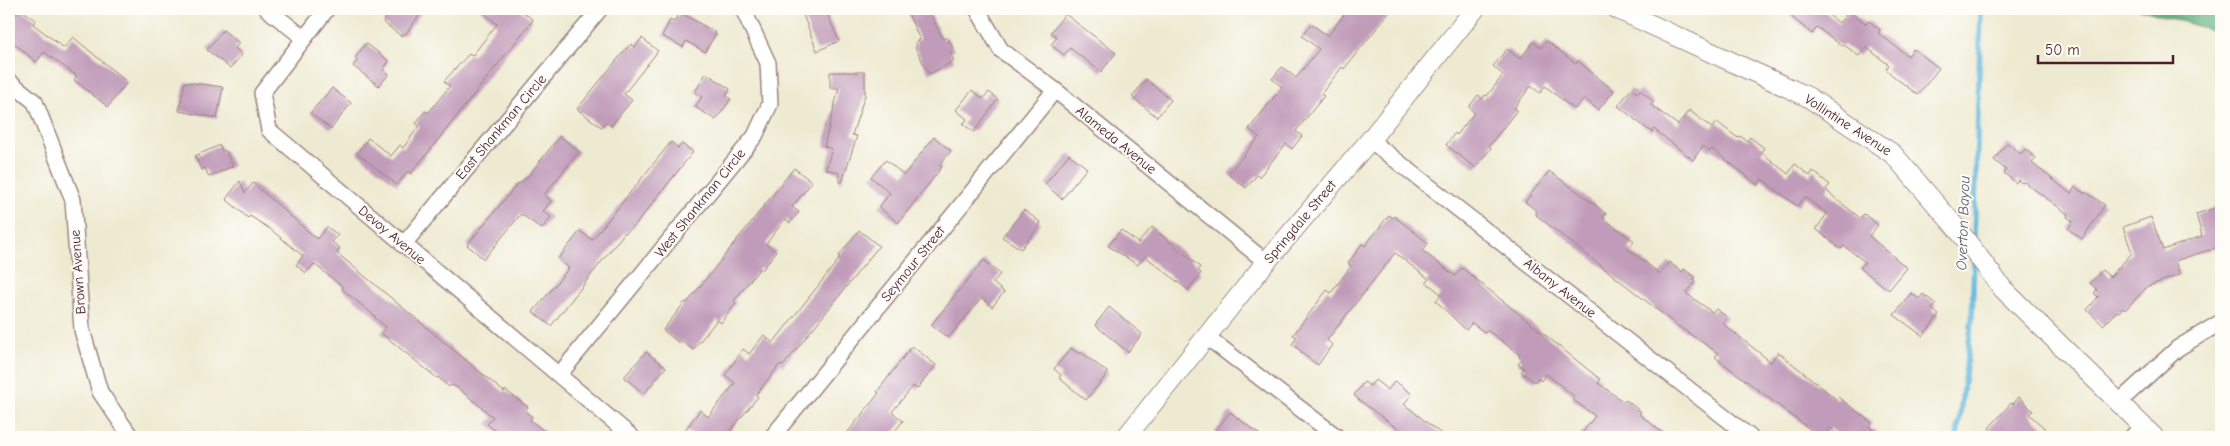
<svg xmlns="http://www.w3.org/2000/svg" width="2230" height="446" font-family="'Comic Neue',sans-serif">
  <rect width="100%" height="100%" fill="#fdfcf7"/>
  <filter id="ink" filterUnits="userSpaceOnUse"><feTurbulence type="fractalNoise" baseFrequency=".02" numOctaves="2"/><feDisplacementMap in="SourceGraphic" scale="10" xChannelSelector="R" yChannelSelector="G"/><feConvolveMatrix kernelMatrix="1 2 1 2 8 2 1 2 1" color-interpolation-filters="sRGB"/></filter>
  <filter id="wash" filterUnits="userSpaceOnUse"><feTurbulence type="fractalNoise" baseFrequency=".0096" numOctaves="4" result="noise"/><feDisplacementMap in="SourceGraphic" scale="20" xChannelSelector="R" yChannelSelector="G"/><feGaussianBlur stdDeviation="1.12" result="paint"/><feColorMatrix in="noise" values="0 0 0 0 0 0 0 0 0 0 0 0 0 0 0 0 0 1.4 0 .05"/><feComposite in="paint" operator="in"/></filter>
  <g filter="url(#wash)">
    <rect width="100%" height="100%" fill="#eeead1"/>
    <path fill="#5aad7a" stroke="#526652" d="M2139 9H2221V33Z"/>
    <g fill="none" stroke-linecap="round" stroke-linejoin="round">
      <path stroke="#5eb6db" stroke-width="5.5" d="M1974 244 1981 9
        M1957 437 1972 319 1974 260"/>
    </g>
    <g id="blocks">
      <path fill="#c19cba" d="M20 9 36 20 33 24 64 48 73 37 127 82 108 107 74 80 77 76 44 52 36 62 9 39V24Z
        M393 9H424L405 35 403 34 401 36 383 22Z
        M479 9H519L533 20 430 150 410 174 408 171 397 185 357 153 368 138 391 156 400 145 403 148 419 126 416 123 425 111 428 113 450 86 444 81 469 54 472 56 497 24Z
        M810 9H825L839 41 817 51 802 12Z
        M906 9H928L943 39 947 37 954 50 950 52 954 61 929 74 915 47 917 46 915 42 920 40Z
        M1348 9H1392L1344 69 1342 67 1321 94 1324 96 1296 131 1302 136 1292 149 1286 144 1259 177 1257 175 1246 188 1228 174 1259 137 1249 129 1282 87 1272 79 1282 67 1296 78 1319 49 1302 36 1311 24 1328 36Z
        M1782 9H1821L1839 23 1849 11 1866 24 1869 21 1880 30 1878 33 1908 56 1913 49 1915 50 1939 68 1918 95 1893 76 1886 69 1889 65 1866 47 1859 56 1843 44 1842 46 1817 27 1812 34Z
        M680 12 716 33 705 52 686 41 683 47 662 36 670 20 674 22Z
        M1065 14 1116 53 1101 72 1070 48 1064 55 1051 45 1057 37 1051 32Z
        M223 30 239 43 235 48 242 55 230 68 207 50Z
        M642 38 658 51 624 94 632 100 611 126 606 122 601 127 577 109 625 50 631 44 635 47Z
        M1547 41 1576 64 1578 61 1614 91 1598 110 1585 99 1574 109 1545 86 1540 93 1531 86 1514 108 1517 110 1489 146 1491 148 1476 168 1446 145 1455 133 1457 135 1474 113 1469 107 1478 95 1483 99 1485 95 1487 96 1503 75 1493 66 1507 49 1520 59 1533 42 1541 48Z
        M366 43 389 61 383 70 389 74 379 86 353 66 358 60 355 58Z
        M830 72H865V95L852 135 857 136 842 182H839V173L826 169 832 149 824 146 839 88H830Z
        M706 73 730 89 726 96 731 99 716 120 695 107 702 97 695 92Z
        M1146 79 1171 100 1157 117 1132 97Z
        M185 82 223 87 217 118 179 111Z
        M332 88 351 103 331 129 310 113Z
        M1631 89 1637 93 1640 90 1654 102 1651 105 1678 125 1689 110 1712 128 1717 122 1738 138 1740 136 1747 141 1750 137 1764 148 1761 152 1788 174 1795 164 1810 176 1813 171 1830 185 1826 189 1829 193 1860 218 1864 214 1878 225 1869 236 1907 268 1889 290 1860 268 1865 262 1844 246 1841 249 1816 229 1827 214 1805 197 1797 206 1762 179 1758 185 1712 149 1710 151 1703 146 1693 160 1654 129 1652 132 1646 128 1618 106Z
        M972 90 983 99 989 92 998 99 974 132 963 124 967 119 956 110Z
        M560 136 579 152 544 195 551 201 543 211 551 217 542 229 521 214 484 259 467 245 518 183 519 184 528 176Z
        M934 137 951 151 939 165 942 167 898 223 879 207 890 193 871 177 886 160 904 175Z
        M671 142 678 148 682 144 693 152 636 224 626 233 625 232 551 326 533 312 569 268 558 259 580 231 592 240Z
        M2007 143 2021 154 2025 149 2036 158 2032 163 2071 194 2075 187 2085 194 2086 192 2105 205 2082 239 2068 229 2073 221 2067 217 2068 214 2024 182 2022 183 2018 180 2016 183 2004 173 2006 170 1994 160Z
        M220 145 222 151 225 150 233 166 209 177 205 168 201 170 195 156Z
        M1069 154 1087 168 1062 199 1045 184Z
        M794 168 812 182 792 207 799 212 790 223 785 219 766 244 776 252 762 270 760 268 734 301 736 303 721 323 717 320 693 350 682 341 680 344 663 330 685 302 687 303Z
        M1549 171 1593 203 1606 214 1603 218 1634 241 1628 249 1660 274 1669 262 1682 272 1684 269 1695 277 1693 280 1695 282 1686 293 1712 312 1716 309 1727 317 1722 323 1771 362 1778 352 1836 399 1838 397 1872 423 1869 427 1883 437H1841L1830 428 1822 437H1820L1715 357 1718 353 1678 326 1536 215 1537 211 1525 202Z
        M240 181 245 193 253 183 317 239 327 227 338 235 332 242 340 248 337 253 504 392 505 390 528 407 525 411 532 417 530 420 552 437H503L487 424 493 417 458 388 451 385 449 387 438 377 437 378 381 333 386 327 374 317 375 316 342 289 343 287 314 264 306 273 296 265 303 256 270 229 250 216 248 218 226 199Z
        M2221 206V246L2175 261 2180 275 2148 286 2125 310 2123 308 2119 312 2117 311 2103 325 2087 310 2098 297 2094 293 2097 290 2090 283 2102 270 2110 277 2132 253 2123 227 2151 217 2163 250 2202 236 2196 214Z
        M1024 210 1041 223 1021 249 1002 237Z
        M1389 215 1393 218 1394 216 1428 243 1423 251 1455 276 1462 268 1601 380 1598 383 1624 402 1626 400 1641 412 1639 414 1668 437H1579L1595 416 1572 399 1574 396 1546 374 1541 381 1538 378 1535 382 1521 372 1524 368 1518 364 1522 360 1519 357 1520 355 1487 330 1485 333 1472 323 1466 330 1436 301 1441 294 1426 282 1429 279 1395 253 1327 340 1332 345 1318 365 1301 353 1302 352 1292 344 1297 337 1293 335 1327 290 1331 293 1351 266 1348 263 1362 244 1365 246Z
        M1152 227 1200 267 1198 270 1201 273 1188 290 1145 256 1138 265 1108 246 1121 230 1138 243Z
        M859 230 879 246 783 366 780 364 756 395 758 397 725 437H695L685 430 700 410 708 417 735 383 725 375 743 349 749 354 764 335 773 343 840 258 838 257Z
        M984 260 1000 274 993 283 1004 292 992 307 982 298 948 338 931 325Z
        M1911 293 1919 299 1923 294 1936 304 1932 309 1939 315 1923 336 1894 315Z
        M1109 307 1142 334 1128 352 1095 325Z
        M912 346 936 365 917 389 913 386 892 412 903 421 890 437H844L879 393 877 392Z
        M1071 348 1079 354 1081 352 1108 373 1086 400 1059 378 1061 375 1054 369Z
        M646 352 666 367 644 394 624 377Z
        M1375 380 1388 390 1395 381 1412 394 1404 404 1445 437H1409L1359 400 1354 395 1364 382 1370 386Z
        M2019 397 2033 411 2029 414 2054 437H1999L1989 428 2011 403 2013 404Z
        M1230 412 1263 437H1211Z"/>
    </g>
  </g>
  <g filter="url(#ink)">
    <use href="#blocks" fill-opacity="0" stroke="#9c847e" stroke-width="1"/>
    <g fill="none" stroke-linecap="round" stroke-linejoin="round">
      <defs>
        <path id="minor" d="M267 9 304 38
          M327 9 262 93 269 130 632 437
          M977 9 1001 50 1055 90 1266 262
          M9 81 35 102 73 200 82 330 100 392 131 437
          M1370 140 1750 437
          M403 245 600 9
          M1207 337 1337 437
          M559 375 755 136 770 104 768 63 743 9
          M2118 403 2178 348 2221 322
          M772 437 1055 90
          M2132 437 2142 426"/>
        <path id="tertiary" d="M1617 9 1808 97 1893 154 1959 231 2003 289 2154 437
          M1126 437 1266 262 1370 140 1475 9"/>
      </defs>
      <use href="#minor" stroke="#9c847e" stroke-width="18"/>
      <use href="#tertiary" stroke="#9c847e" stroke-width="21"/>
      <use href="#minor" stroke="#fff" stroke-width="15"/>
      <use href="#tertiary" stroke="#fff" stroke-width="19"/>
    </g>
  </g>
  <g text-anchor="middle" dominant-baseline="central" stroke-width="4" stroke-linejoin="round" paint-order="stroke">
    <g font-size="14" fill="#4a1f2b" stroke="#fdfcf7">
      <text transform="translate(1848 125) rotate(33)">Vollintine Avenue</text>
      <text transform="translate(501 127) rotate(-50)">East Shankman Circle</text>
      <text transform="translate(1116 140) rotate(39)">Alameda Avenue</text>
      <text transform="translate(700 203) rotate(-51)">West Shankman Circle</text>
      <text transform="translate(1300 222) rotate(-50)">Springdale Street</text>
      <text transform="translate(392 235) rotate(40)">Devoy Avenue</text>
      <text transform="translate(913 264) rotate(-51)">Seymour Street</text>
      <text transform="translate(78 272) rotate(-94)">Brown Avenue</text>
      <text transform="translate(1560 288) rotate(38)">Albany Avenue</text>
    </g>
    <g font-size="15" font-style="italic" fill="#525b71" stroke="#fdfcf7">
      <text transform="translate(1963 223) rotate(-88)">Overton Bayou</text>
    </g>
  </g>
  <rect width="2230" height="446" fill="none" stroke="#fdfcf7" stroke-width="30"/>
  <path d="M2038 55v8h135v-8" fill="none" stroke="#4a1f2b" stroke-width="2.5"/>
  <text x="2045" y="55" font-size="15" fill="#4a1f2b" stroke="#fdfcf7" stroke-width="4" paint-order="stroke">50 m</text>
</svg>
